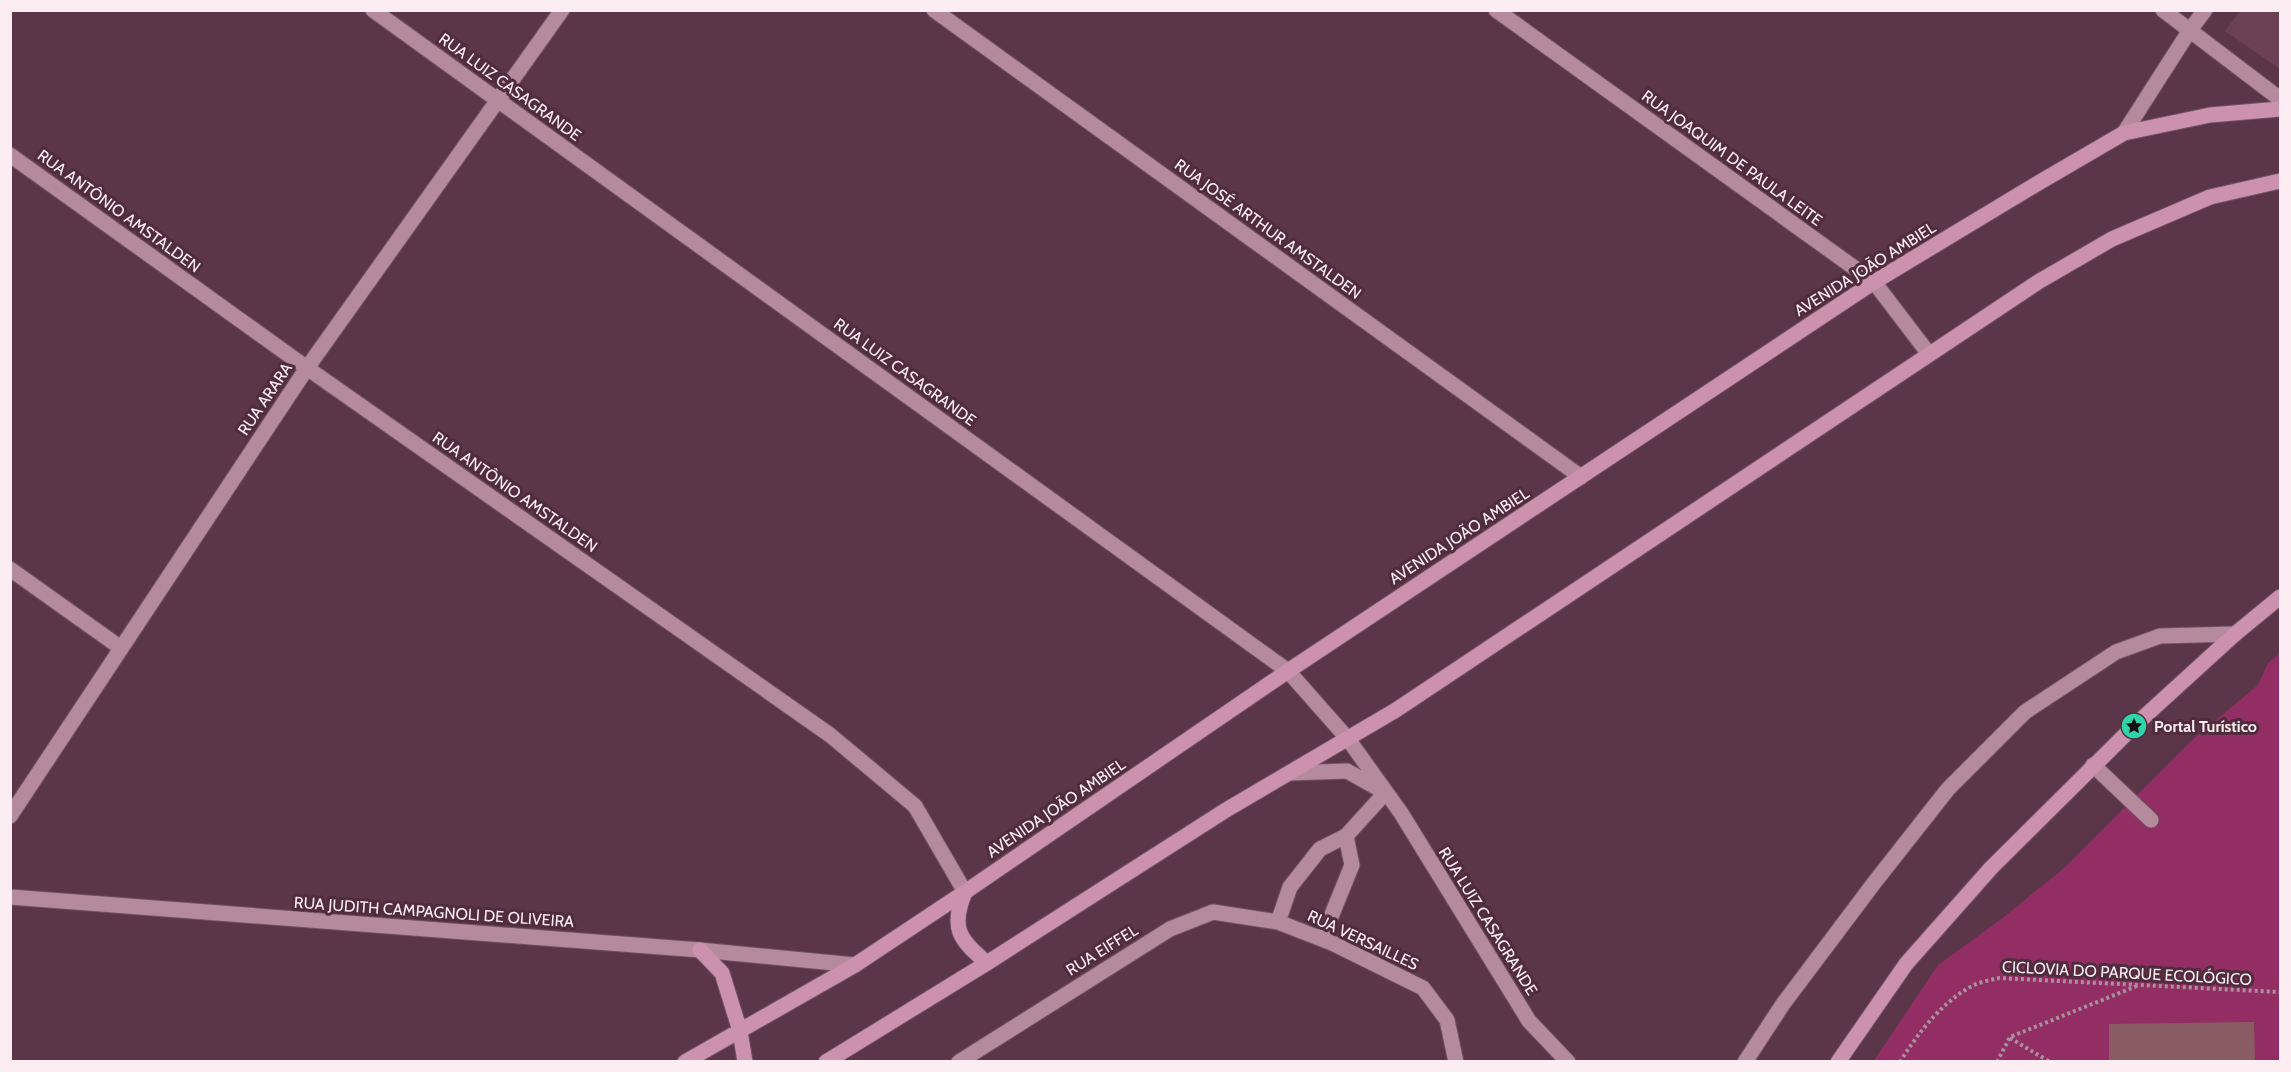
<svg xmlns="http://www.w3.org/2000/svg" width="2291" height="1072" font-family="Cabin,sans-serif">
  <rect width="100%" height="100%" fill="#5b3648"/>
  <path fill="#6c4156" d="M2240 11H2280V69L2225 31Z"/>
  <path fill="#922e64" d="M2280 653V1061L1873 1062 1938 965 2000 920 2063 869 2192 740 2258 685 2268 663Z"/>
  <path fill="#885c62" d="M2254 1022 2255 1062H2109V1024Z"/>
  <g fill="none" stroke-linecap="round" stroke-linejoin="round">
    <defs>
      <path id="minor" d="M373 10 1288 671 1348 739 1401 813 1529 1021 1568 1062
        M934 10 1581 477
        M1496 10 1874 282 1929 354
        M2163 10 2280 99
        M2124 133 2190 30 2205 10
        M10 155 307 368 830 735 915 806 965 892
        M10 569 121 648
        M2093 765 2151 820
        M1290 773 1347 771 1381 790
        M10 816 307 368 562 10
        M10 897 700 950 855 965
        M1278 922 1290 887 1320 849 1346 836 1386 792
        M1322 939 1352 865 1346 836
        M959 1062 1170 929 1213 912 1278 922 1332 943 1423 988 1447 1020 1456 1062
        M1745 1062 1783 1004 1874 883 1948 789 2025 712 2116 652 2160 636 2235 634"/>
      <path id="major" d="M965 892C950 928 959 939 987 963
        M700 950 722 973 740 1031 745 1062
        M685 1062 855 965 965 892 1288 671 1874 282 2040 182 2124 133 2210 115 2280 109
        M826 1062 987 963 1226 810 1396 710 2038 282 2112 239 2210 197 2280 181
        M1838 1062 1906 964 1991 868 2134 726 2235 634 2280 597"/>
    </defs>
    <use href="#minor" stroke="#705361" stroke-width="17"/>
    <use href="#major" stroke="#705361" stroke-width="17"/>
    <path stroke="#aa909c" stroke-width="4" stroke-dasharray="3 3" stroke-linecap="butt" d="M2010 1038 2050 1062
      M1900 1062C1918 1033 1941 1003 1972 986 1980 982 1990 980 1999 978L2280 992
      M1997 1062 2010 1037 2137 986"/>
    <use href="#minor" stroke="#b58a9d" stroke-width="15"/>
    <use href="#major" stroke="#cc91ac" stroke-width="15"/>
  </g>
  <defs>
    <symbol id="sight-disc" viewBox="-11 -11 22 22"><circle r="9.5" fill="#2ed4aa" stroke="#502c3d"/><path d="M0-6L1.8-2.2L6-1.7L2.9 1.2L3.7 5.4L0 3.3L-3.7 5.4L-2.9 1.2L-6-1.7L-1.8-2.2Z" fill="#111"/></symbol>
  </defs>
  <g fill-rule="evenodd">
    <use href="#sight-disc" x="2119" y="711" width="30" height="30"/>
  </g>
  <g text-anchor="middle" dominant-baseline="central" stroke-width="6" stroke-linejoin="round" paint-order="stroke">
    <g font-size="16" fill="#fcedf3" stroke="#502c3d">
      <text transform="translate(510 87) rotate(36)">RUA LUIZ CASAGRANDE</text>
      <text transform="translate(1732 158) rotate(36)">RUA JOAQUIM DE PAULA LEITE</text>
      <text transform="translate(119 211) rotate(36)">RUA ANTÔNIO AMSTALDEN</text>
      <text transform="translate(1268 229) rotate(36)">RUA JOSÉ ARTHUR AMSTALDEN</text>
      <text transform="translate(1865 269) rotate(-32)">AVENIDA JOÃO AMBIEL</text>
      <text transform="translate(905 372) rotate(36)">RUA LUIZ CASAGRANDE</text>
      <text transform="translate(265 399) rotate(-56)">RUA ARARA</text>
      <text transform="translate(515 492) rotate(35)">RUA ANTÔNIO AMSTALDEN</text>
      <text transform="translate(1459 536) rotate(-33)">AVENIDA JOÃO AMBIEL</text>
      <text transform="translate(1056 808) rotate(-34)">AVENIDA JOÃO AMBIEL</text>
      <text transform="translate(434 912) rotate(4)">RUA JUDITH CAMPAGNOLI DE OLIVEIRA</text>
      <text transform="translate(1488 921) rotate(58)">RUA LUIZ CASAGRANDE</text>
      <text transform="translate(1363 940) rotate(25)">RUA VERSAILLES</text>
      <text transform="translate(1102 950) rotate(-32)">RUA EIFFEL</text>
      <text transform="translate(2127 973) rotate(3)">CICLOVIA DO PARQUE ECOLÓGICO</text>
    </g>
    <g font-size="16" font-weight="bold" fill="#fcedf3" stroke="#502c3d" text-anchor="start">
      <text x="2154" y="726">Portal Turístico</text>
    </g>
  </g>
  <rect width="2291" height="1072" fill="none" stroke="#fcedf3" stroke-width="24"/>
</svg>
